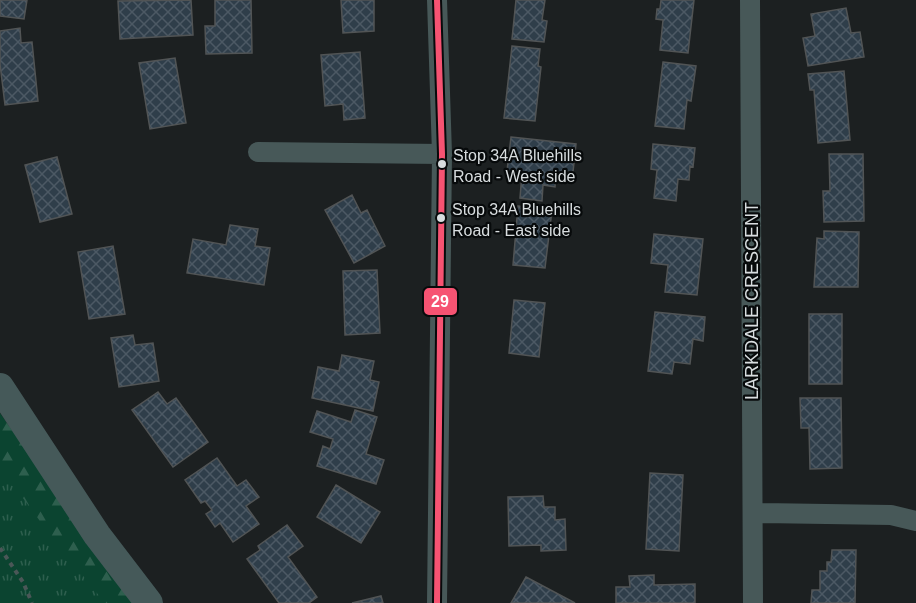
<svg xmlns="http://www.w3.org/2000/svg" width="916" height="603" font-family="Arial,sans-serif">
  <defs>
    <pattern id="forest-firs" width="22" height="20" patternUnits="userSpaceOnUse" patternTransform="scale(1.5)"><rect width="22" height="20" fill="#0b4430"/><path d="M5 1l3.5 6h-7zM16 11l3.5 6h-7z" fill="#2e5f4e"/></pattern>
    <pattern id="park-tufts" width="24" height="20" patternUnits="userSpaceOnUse" patternTransform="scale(1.5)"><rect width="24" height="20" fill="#0b4430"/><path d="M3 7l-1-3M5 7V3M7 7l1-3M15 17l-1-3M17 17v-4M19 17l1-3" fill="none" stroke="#2e5f4e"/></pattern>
    <pattern id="building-cross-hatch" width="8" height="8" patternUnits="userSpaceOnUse" patternTransform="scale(1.5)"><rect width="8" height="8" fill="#2f3e4a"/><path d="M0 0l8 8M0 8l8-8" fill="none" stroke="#4c5964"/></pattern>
  </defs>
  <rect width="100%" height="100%" fill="#1c2021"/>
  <path fill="url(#forest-firs)" d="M0 413 133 603H0Z"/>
  <path fill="url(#park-tufts)" d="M0 467 54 540 105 603H0Z"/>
  <path fill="url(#building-cross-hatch)" stroke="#515455" stroke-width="1.5" d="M0 0H27L24 19 0 16Z
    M191 0 193 35 120 39 118 1Z
    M215 0H251L252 53 206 54 205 26H215Z
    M341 0H374V31L343 33Z
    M516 0H545L542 20 547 21 544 42 512 39Z
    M661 0H694L688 53 660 50 663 20 656 19 657 9H660Z
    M846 8 851 33 860 32 864 57 808 66 803 38 815 36 811 14Z
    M20 28 21 43 32 42 38 101 5 105 0 64V31Z
    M512 46 540 49 538 66 541 67 535 121 504 118Z
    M360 52 365 118 344 120 343 104 325 106 321 55Z
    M175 58 186 123 150 129 139 63Z
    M663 62 696 66 691 101 687 100 684 129 655 126Z
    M844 71 850 140 818 143 814 90H810L808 74Z
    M511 137 576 144 573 172 565 171V176L556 175 555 187 543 185 542 201 520 198 522 173 507 171Z
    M653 144 695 148 693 167 690 166 689 180 678 179 676 201 654 198 657 170 651 169Z
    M829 154H863L864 221 824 222 823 191H830Z
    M57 157 72 214 40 222 25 165Z
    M352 195 361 213 367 210 385 246 354 263 325 210Z
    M518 206 552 210 545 268 513 265Z
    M230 225 258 229 255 246 270 248 264 285 187 273 193 239 226 245Z
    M824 231 859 232 858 287H814L817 238 824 239Z
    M654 234 703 239 697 295 665 292 668 265 651 263Z
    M113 246 125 314 89 319 78 252Z
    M377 270 380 333 345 335 343 271Z
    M514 300 545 303 539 357 509 353Z
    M655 312 705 317 703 341 693 339 690 364 674 362 672 374 648 371Z
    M809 314H842V384H809Z
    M133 335 135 345 153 343 159 381 119 387 111 338Z
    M342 355 374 361 370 380 379 382 373 411 312 398 318 367 339 371Z
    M158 392 167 404 176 398 208 442 173 467 132 410Z
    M800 398H841L842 468 810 469 809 428H801Z
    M355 410 377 417 366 454 384 460 376 484 317 466 323 446 330 449 333 439 310 432 317 411 351 422Z
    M217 458 237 486 246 480 259 497 246 506 259 524 233 542 220 523 215 527 206 514 212 510 205 501 201 503 185 480Z
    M650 473 683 475 679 551 646 549Z
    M336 485 380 512 361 543 317 517Z
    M543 496 544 507H555V520L565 519 566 550 541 551V545L509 546 508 497Z
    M287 525 303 546 288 557 317 597 309 603H279L247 559 260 550 258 546Z
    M832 550H856L855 603H811L812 590H820V571H827V562H831Z
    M654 575V585L695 584V603H616V587H630L629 576Z
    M526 577 575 603H511Z
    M381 596 383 603H352Z"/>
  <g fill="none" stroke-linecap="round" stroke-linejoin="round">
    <path stroke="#4a5757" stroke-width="4" stroke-dasharray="4.5 4.5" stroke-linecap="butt" d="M0 548 23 582 32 603"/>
    <path stroke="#475858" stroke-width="20" d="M437 0 442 154 437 603
      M750 0 753 603
      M258 152 442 154
      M754 513 891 515 916 521"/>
    <path stroke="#455959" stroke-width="28" d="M0 387 97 535 149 603"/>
    <defs>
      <path id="bus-1" d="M437 0 442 154 437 603"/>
    </defs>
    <use href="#bus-1" stroke="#070a0b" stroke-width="10"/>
    <use href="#bus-1" stroke="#f65372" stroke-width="6"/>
  </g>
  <g fill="#d8dddf" stroke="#070a0b" stroke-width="2">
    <circle cx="442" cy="164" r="5"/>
    <circle cx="441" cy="218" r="5"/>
  </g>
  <g text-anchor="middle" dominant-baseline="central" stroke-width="4.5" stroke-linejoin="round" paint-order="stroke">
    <g font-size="16" fill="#d8dddf" stroke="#070a0b" text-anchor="start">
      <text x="453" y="155">Stop 34A Bluehills<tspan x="453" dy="21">Road - West side</tspan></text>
      <text x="452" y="209">Stop 34A Bluehills<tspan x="452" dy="21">Road - East side</tspan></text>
    </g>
    <g font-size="18" fill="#d8dddf" stroke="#070a0b">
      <text transform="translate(752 301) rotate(-90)">LARKDALE CRESCENT</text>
    </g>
  </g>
  <rect stroke="#070a0b" stroke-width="2" x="423" y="287" width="35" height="29" rx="6" fill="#f65372"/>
  <g font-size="16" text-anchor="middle" font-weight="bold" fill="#fff">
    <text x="440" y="307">29</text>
  </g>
</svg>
